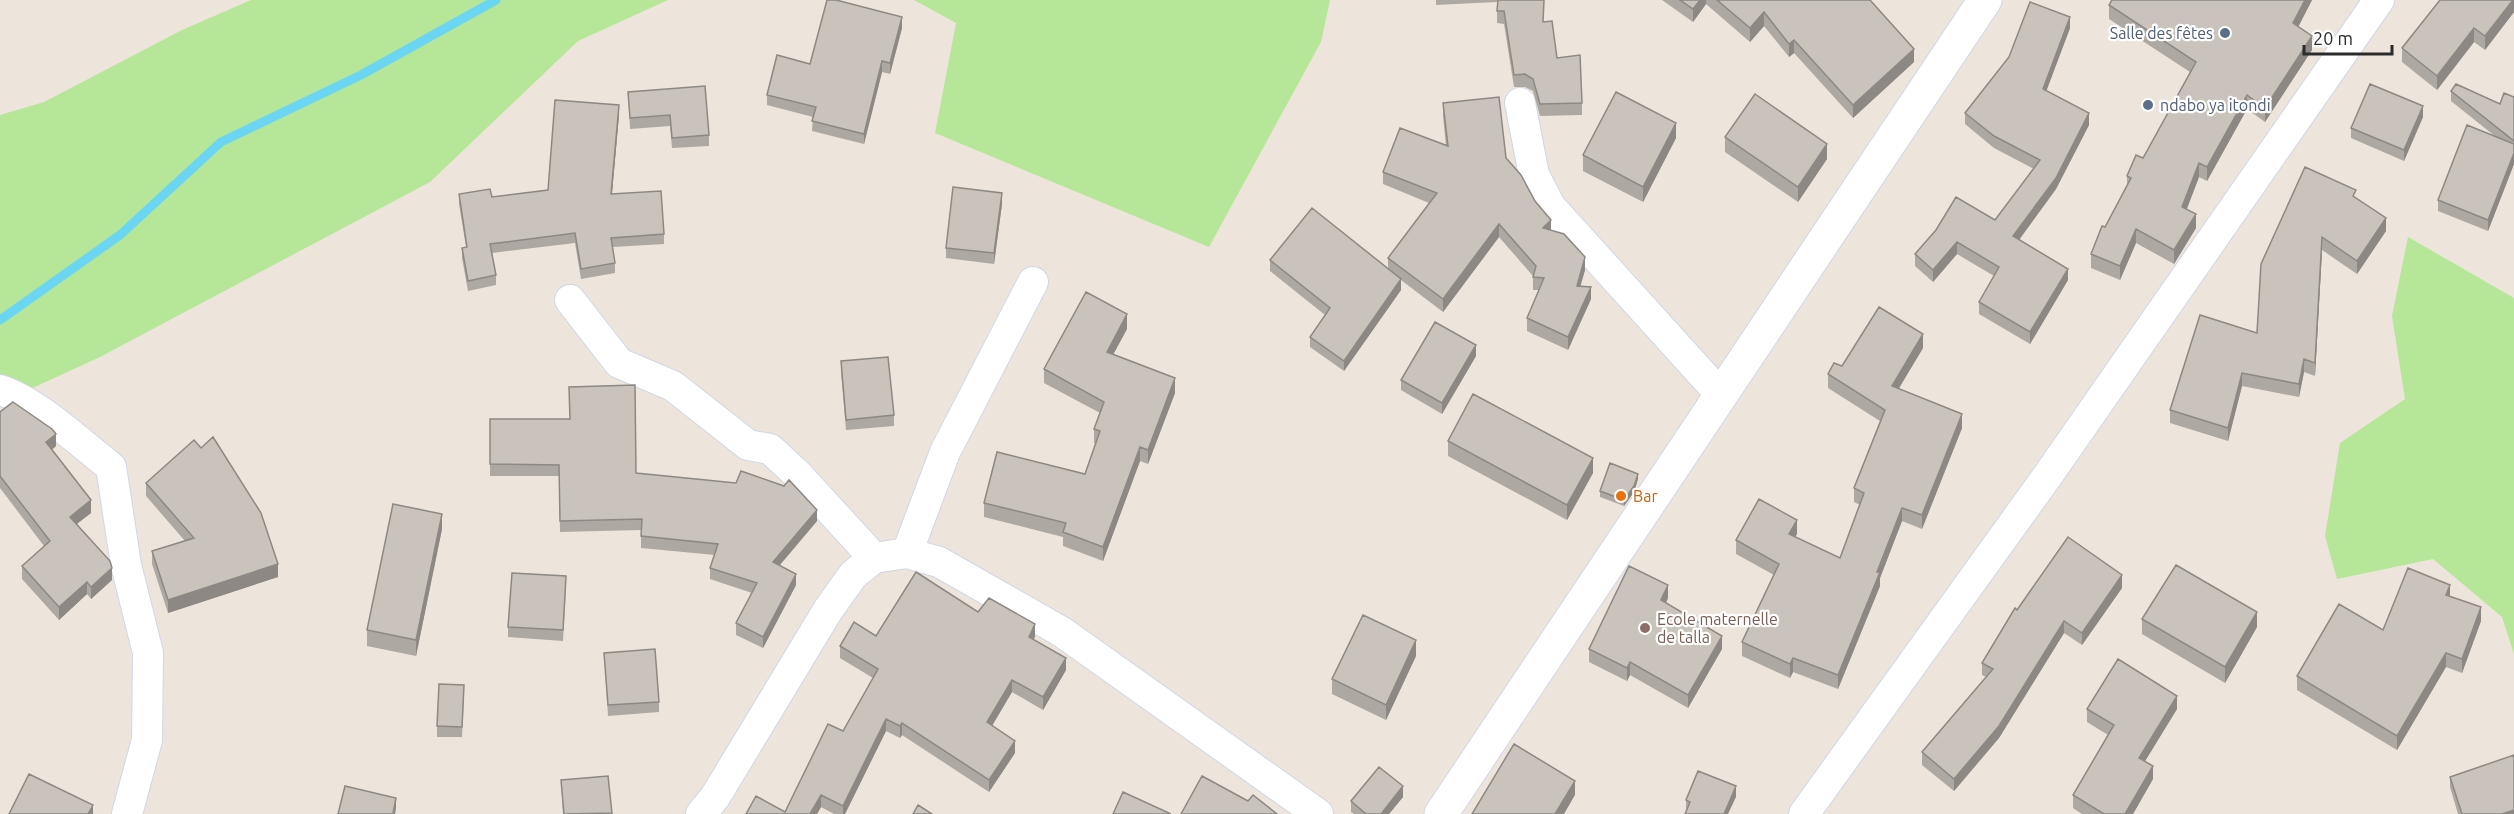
<svg xmlns="http://www.w3.org/2000/svg" width="2514" height="814" font-family="Ubuntu,sans-serif">
  <rect width="100%" height="100%" fill="#ede5dc"/>
  <path fill="#b6e697" d="M251 0H668L578 41 430 182 100 357 0 403V115L44 102 182 30Z
    M914 0H1330L1321 42 1209 247 935 133 956 23Z
    M2408 237 2514 298V654L2502 617 2433 559 2337 579 2325 536 2340 443 2405 399 2392 316Z"/>
  <g fill="none" stroke-linecap="round" stroke-linejoin="round">
    <path stroke="#6bd6f3" stroke-width="9" d="M0 320 120 235 221 142 361 75 496 0"/>
    <defs>
      <path id="minor" d="M1520 103 1534 175 1550 206 1721 395
        M570 300 619 363 673 386 748 445 770 449 797 474 874 558
        M0 390C36 401 80 443 111 467L126 565 148 653 147 740 127 814
        M907 553 945 452 1033 282
        M701 814 715 797 828 610 853 575 874 558 907 553 939 562 1062 632 1318 814
        M1804 814 2046 478 2379 0"/>
      <path id="tertiary" d="M1441 814 1985 0"/>
    </defs>
    <use href="#minor" stroke="#d1d6e4" stroke-width="32"/>
    <use href="#tertiary" stroke="#d1d6e4" stroke-width="35"/>
    <use href="#minor" stroke="#fff" stroke-width="30"/>
    <use href="#tertiary" stroke="#fff" stroke-width="33"/>
  </g>
  <path fill="#ada8a1" d="M1436 0H1544L1543 22 1557 58 1582 103V115L1540 116 1533 91 1525 87H1514L1504 24 1497 23V2L1436 5Z
    M1662 0H1870L1914 62 1853 118 1794 53 1789 57 1764 26 1750 42 1706 4 1693 22Z
    M2112 0H2312L2298 27 2312 50 2265 122 2247 109 2207 181 2199 177 2187 209 2196 228 2174 264 2136 243 2120 280 2091 268V254L2127 186V176L2143 158 2190 72 2109 19V5Z
    M2514 0V12L2485 50 2474 42 2437 90 2402 62V48Z
    M902 28 890 74 882 72 864 144 812 131 813 117 767 105V95L810 64Z
    M2070 28 2046 91 2089 125 2056 189 2019 240 2068 280 2030 344 1979 314V302L1994 276 1957 254 1933 282 1915 266V254L1995 220 2034 169 1994 148 1965 124V113Z
    M2451 91 2500 104 2514 97V164L2488 231 2438 211V200L2496 137 2451 101Z
    M628 92 709 135V146L672 148 670 126 630 129Z
    M1443 103 1506 158 1535 201 1551 230 1585 270 1580 286 1591 299 1568 350 1527 331V318L1539 290H1533V276L1499 237 1443 312 1401 280V290L1344 371 1310 347V337L1325 315 1270 271V260L1388 269V258L1429 203 1383 184V172L1446 146 1443 116Z
    M619 115 612 194 664 234V244L613 247 615 263V273L581 279 575 243 492 253 496 275V285L468 291 462 258V248L466 247 459 204V194L492 197 548 190Z
    M2423 117 2404 161 2351 138V128Z
    M1725 137 1827 159 1798 202 1725 152Z
    M1676 138 1643 202 1583 171V155Z
    M2356 198 2386 231 2357 274 2322 250 2315 376 2304 372 2299 397 2242 386 2228 441 2170 423V410L2257 333 2261 264Z
    M1002 204 994 264 946 258V248Z
    M1127 329 1113 354 1175 393 1148 464 1140 461 1103 561 1063 546V537L984 517V503L1085 474 1096 444 1094 443V429L1100 413 1044 383V369Z
    M1923 348 1898 389 1962 428 1922 529 1902 521 1880 578V586L1838 689 1793 672 1790 678 1742 656V642L1774 575 1736 554V540L1797 534 1795 537 1840 558 1860 505 1854 502V488L1880 421 1828 388V374L1842 366Z
    M1476 356 1442 414 1401 390V380Z
    M841 361 894 415V426L846 430 841 372Z
    M0 412 56 446 52 450 91 513 77 524 112 580 91 599 87 594 59 620 22 579V566L44 546 0 488Z
    M490 419 636 473 817 521 780 565 796 585 763 648 736 635V623L752 593 710 579V568L715 555 641 548V530L560 532 559 476H490Z
    M1448 441 1593 473 1567 520 1448 456Z
    M1638 479 1634 492 1624 506 1600 497V491Z
    M146 483 278 577 168 613 152 564V551L185 541 146 496Z
    M442 529 416 656 367 646V630Z
    M566 587 563 641 508 637V627Z
    M2122 588 2082 645 2064 633 1999 738 1954 791 1922 765V752L1986 677 1982 675V663L2017 610Z
    M2450 596 2481 621 2462 673 2446 667 2397 750 2297 690V676L2383 630Z
    M1668 598 1666 603 1722 649 1688 708 1630 675 1627 681 1589 662V649Z
    M978 612 1035 637 1033 640 1066 670 1043 710 1012 692 992 726 1015 753 989 792 902 735 900 738 886 731 845 814H834L821 807 817 814H746L785 812 843 731 873 678 840 658V646L876 636Z
    M2142 619 2257 627 2225 683 2142 634Z
    M604 653 659 702V712L608 716Z
    M1416 656 1386 720 1332 694V679Z
    M464 696 462 737H437V726Z
    M2087 709H2177L2145 761 2153 779 2133 814H2082L2073 808V795L2108 735 2087 722Z
    M608 776 612 814H563L561 780Z
    M2450 777 2514 814H2458L2450 787Z
    M1403 797 1389 814H1354L1351 812V801Z
    M1736 797 1686 811V800Z"/>
  <path fill="#8d8883" d="M1700 0H1706V4L1693 22V9Z
    M2305 0H2312L2293 37V23Z
    M2513 0H2514V12L2485 50V36Z
    M1764 12V26L1750 42V28Z
    M902 17V28L890 74V63Z
    M2070 17V28L2043 100V89Z
    M2474 28V42L2437 90V76Z
    M2312 36V50L2265 122V108Z
    M1794 40V53L1789 57V44Z
    M1914 49V62L1853 118V105Z
    M882 61V72L864 144V134Z
    M2247 95V109L2207 181V167Z
    M619 105V115L611 204V194Z
    M2423 106V117L2404 161V150Z
    M2089 113V125L2056 189 2013 248V236Z
    M1676 123V138L1643 202V187Z
    M1827 144V159L1798 202V187Z
    M2514 153V164L2488 231V220Z
    M2199 163V177L2182 221V207Z
    M1002 193V204L994 264V253Z
    M2196 214V228L2174 264V250Z
    M2386 218V231L2357 274V261Z
    M1551 220V233L1543 228Z
    M1499 224V237L1443 312V299Z
    M2136 229V243L2120 280V266Z
    M2322 237V250L2315 376V363Z
    M1957 242V254L1933 282V270Z
    M1585 257V270L1577 298V286Z
    M2068 269V280L2030 344V332Z
    M1401 279V290L1344 371V361Z
    M1591 287V299L1568 350V337Z
    M1127 314V329L1107 366V352Z
    M1923 334V348L1892 400V386Z
    M1476 345V356L1442 414V403Z
    M2304 359V372L2299 397V384Z
    M2242 373V386L2228 441V428Z
    M1175 378V393L1148 464V450Z
    M1962 414V428L1922 529V515Z
    M56 434V446L46 454V442Z
    M1140 447V461L1103 561V547Z
    M1593 458V473L1567 520V505Z
    M1638 474V479L1634 492 1624 506V500Z
    M91 500V513L70 529V517Z
    M1902 508V521L1880 578V586L1838 689V675Z
    M817 510V521L773 573V562Z
    M442 514V529L416 656V640Z
    M1797 520V534L1789 548V534Z
    M278 564V577L168 613V600Z
    M112 568V580L91 599V587Z
    M796 574V585L763 648V637Z
    M2122 575V588L2082 645V633Z
    M87 582V594L59 620V607Z
    M1668 585V598L1661 613V600Z
    M2450 585V599L2446 595Z
    M2481 607V621L2462 673V659Z
    M2257 612V627L2225 683V667Z
    M2064 621V633L1999 738 1954 791V779Z
    M1035 624V637L1029 649V637Z
    M1722 636V649L1688 708V695Z
    M1416 640V656L1386 720V705Z
    M2446 653V667L2397 750V736Z
    M1066 658V670L1043 710V697Z
    M1793 658V672L1790 678V664Z
    M1630 662V675L1627 681V668Z
    M1012 680V692L987 734V722Z
    M2177 696V709L2139 771V758Z
    M886 719V731L845 814H843V806Z
    M902 723V735L900 738V726Z
    M1015 741V753L989 792V780Z
    M2153 766V779L2133 814H2125Z
    M1575 781V795L1564 814H1555Z
    M1403 786V797L1389 814H1381Z
    M1736 786V797L1728 814H1724Z
    M821 795V807L817 814H810Z
    M396 798V808L395 814H393Z
    M93 805V814H88Z
    M2514 810V814H2502Z"/>
  <path fill="#c9c3bb" stroke="#8d8883" stroke-width="1.5" d="M827 0H836L902 17 890 63 882 61 864 134 812 121 816 107 767 95 777 55 810 64Z
    M1498 0H1544L1543 22 1552 21 1557 58 1580 55 1582 103 1540 104 1533 79 1525 74 1514 75 1504 11H1497Z
    M1680 0H1700L1693 9Z
    M1717 0H1870L1914 49 1853 105 1794 40 1789 44 1764 12 1750 28Z
    M2112 0H2305L2293 23 2312 36 2265 108 2247 95 2207 167 2199 163 2182 207 2196 214 2174 250 2136 229 2120 266 2091 254 2102 226 2105 227 2131 178 2127 176 2136 155 2143 158 2196 62 2109 5Z
    M2440 0H2513L2485 36 2474 28 2437 76 2402 48Z
    M2030 2 2070 17 2043 89 2089 113 2056 178 2013 236 2068 269 2030 332 1979 302 1999 267 1957 242 1933 270 1915 254 1936 230 1956 197 1995 220 2040 160 1994 136 1965 113 2009 57Z
    M2370 84 2423 106 2404 150 2351 128Z
    M2456 84 2500 104 2504 93 2514 97V141L2451 91Z
    M705 86 709 135 672 138 670 115 630 118 628 92Z
    M1616 92 1676 123 1643 187 1583 155Z
    M1755 94 1827 144 1798 187 1725 137Z
    M1499 97 1506 158 1521 175 1535 201 1551 220 1543 228 1564 234 1585 257 1577 286 1591 287 1568 337 1527 318 1544 278 1533 277 1536 266 1499 224 1443 299 1388 258 1437 193 1383 172 1400 128 1448 146 1443 103Z
    M555 100 619 105 611 194 661 191 664 234 611 238 615 263 581 269 575 233 490 244 496 275 468 281 462 248 467 247 459 194 490 189 492 197 548 190Z
    M2467 125 2514 144V153L2488 220 2438 200Z
    M2305 167 2356 190 2353 196 2386 218 2357 261 2322 237 2315 363 2304 359 2299 384 2242 373 2228 428 2170 410 2200 315 2257 333 2261 264Z
    M953 187 1002 193 994 253 946 248Z
    M1312 208 1401 279 1344 361 1310 337 1330 308 1270 260Z
    M1086 292 1127 314 1107 352 1175 378 1148 450 1140 447 1103 547 1063 532 1066 523 984 503 997 452 1085 474 1100 431 1094 429 1104 402 1044 369Z
    M1879 307 1923 334 1892 386 1962 414 1922 515 1902 508 1877 572H1880L1838 675 1793 658 1790 664 1742 642 1779 564 1736 540 1759 499 1797 520 1789 534 1840 558 1864 493 1854 488 1885 410 1828 374 1834 363 1842 366Z
    M1435 322 1476 345 1442 403 1401 380Z
    M888 357 894 415 846 420 841 361Z
    M635 385 636 473 736 483 741 471 784 486 789 480 817 510 773 562 796 574 763 637 736 623 757 583 710 568 718 544 641 536 642 519 560 521 559 465 490 464V419H570L569 387Z
    M1473 394 1593 458 1567 505 1448 441Z
    M13 402 52 429 56 434 46 442 91 500 70 517 110 561 112 568 91 587 87 582 59 607 22 566 50 541 0 476V412Z
    M213 437 261 513 278 564 168 600 152 551 194 538 146 483 194 440 201 448Z
    M1610 463 1638 474 1634 486 1624 500 1600 491Z
    M393 504 442 514 416 640 367 630Z
    M2068 537 2122 575 2082 633 2064 621 1999 726 1954 779 1922 752 1993 669 1982 663 2015 608 2017 610Z
    M2176 565 2257 612 2225 667 2142 619Z
    M1629 566 1668 585 1661 600 1722 636 1688 695 1630 662 1627 668 1589 649Z
    M2408 568 2450 585 2446 595 2481 607 2462 659 2446 653 2397 736 2297 676 2339 604 2383 630Z
    M916 572 978 612 989 598 1035 624 1029 637 1066 658 1043 697 1012 680 987 722 1015 741 989 780 902 723 900 726 886 719 843 806 821 795 810 814H746L756 796 785 812 828 724 843 731 878 669 840 646 854 622 876 636Z
    M512 573 566 576 563 630 508 627Z
    M1363 615 1416 640 1386 705 1332 679Z
    M655 649 659 702 608 705 604 653Z
    M2118 659 2177 696 2139 758 2153 766 2125 814H2104L2073 795 2114 725 2087 709Z
    M439 684 464 685 462 727 437 726Z
    M1514 744 1575 781 1555 814H1472Z
    M2514 755V810L2502 814H2462L2450 777Z
    M1379 767 1403 786 1381 814H1366L1351 801Z
    M1698 771 1736 786 1724 814H1685L1690 802 1686 800Z
    M29 774 93 805 88 814H9Z
    M608 776 612 813 564 814 561 780Z
    M1202 776 1248 801 1253 795 1277 814H1181Z
    M345 786 396 798 393 814H338Z
    M1123 792 1171 814H1113Z
    M918 805 932 814H913Z"/>
  <g fill="#5c6f8a" stroke="#fff" stroke-width="2">
    <circle cx="2225" cy="33" r="6"/>
    <circle cx="2148" cy="105" r="6"/>
  </g>
  <circle fill="#e8710a" stroke="#fff" stroke-width="2" cx="1621" cy="496" r="6"/>
  <circle fill="#8d6e63" stroke="#fff" stroke-width="2" cx="1645" cy="628" r="6"/>
  <g text-anchor="middle" dominant-baseline="central" stroke-width="4.5" stroke-linejoin="round" paint-order="stroke">
    <g font-size="16" fill="#4e5e75" stroke="#fff" text-anchor="end">
      <text x="2213" y="33">Salle des fêtes</text>
      <text x="2160" y="105" text-anchor="start">ndabo ya itondi</text>
    </g>
    <g font-size="16" fill="#c56008" stroke="#fff" text-anchor="start">
      <text x="1633" y="496">Bar</text>
    </g>
    <g font-size="16" fill="#785e54" stroke="#fff" text-anchor="start">
      <text x="1657" y="619">Ecole maternelle<tspan x="1657" dy="18">de talla</tspan></text>
    </g>
  </g>
  <path d="M2304 45v9h88v-9" fill="none" stroke="#2b2b2b" stroke-width="3"/>
  <text x="2313" y="45" font-size="18" fill="#2b2b2b" stroke="#ffffff" stroke-width="4.5" paint-order="stroke">20 m</text>
</svg>
